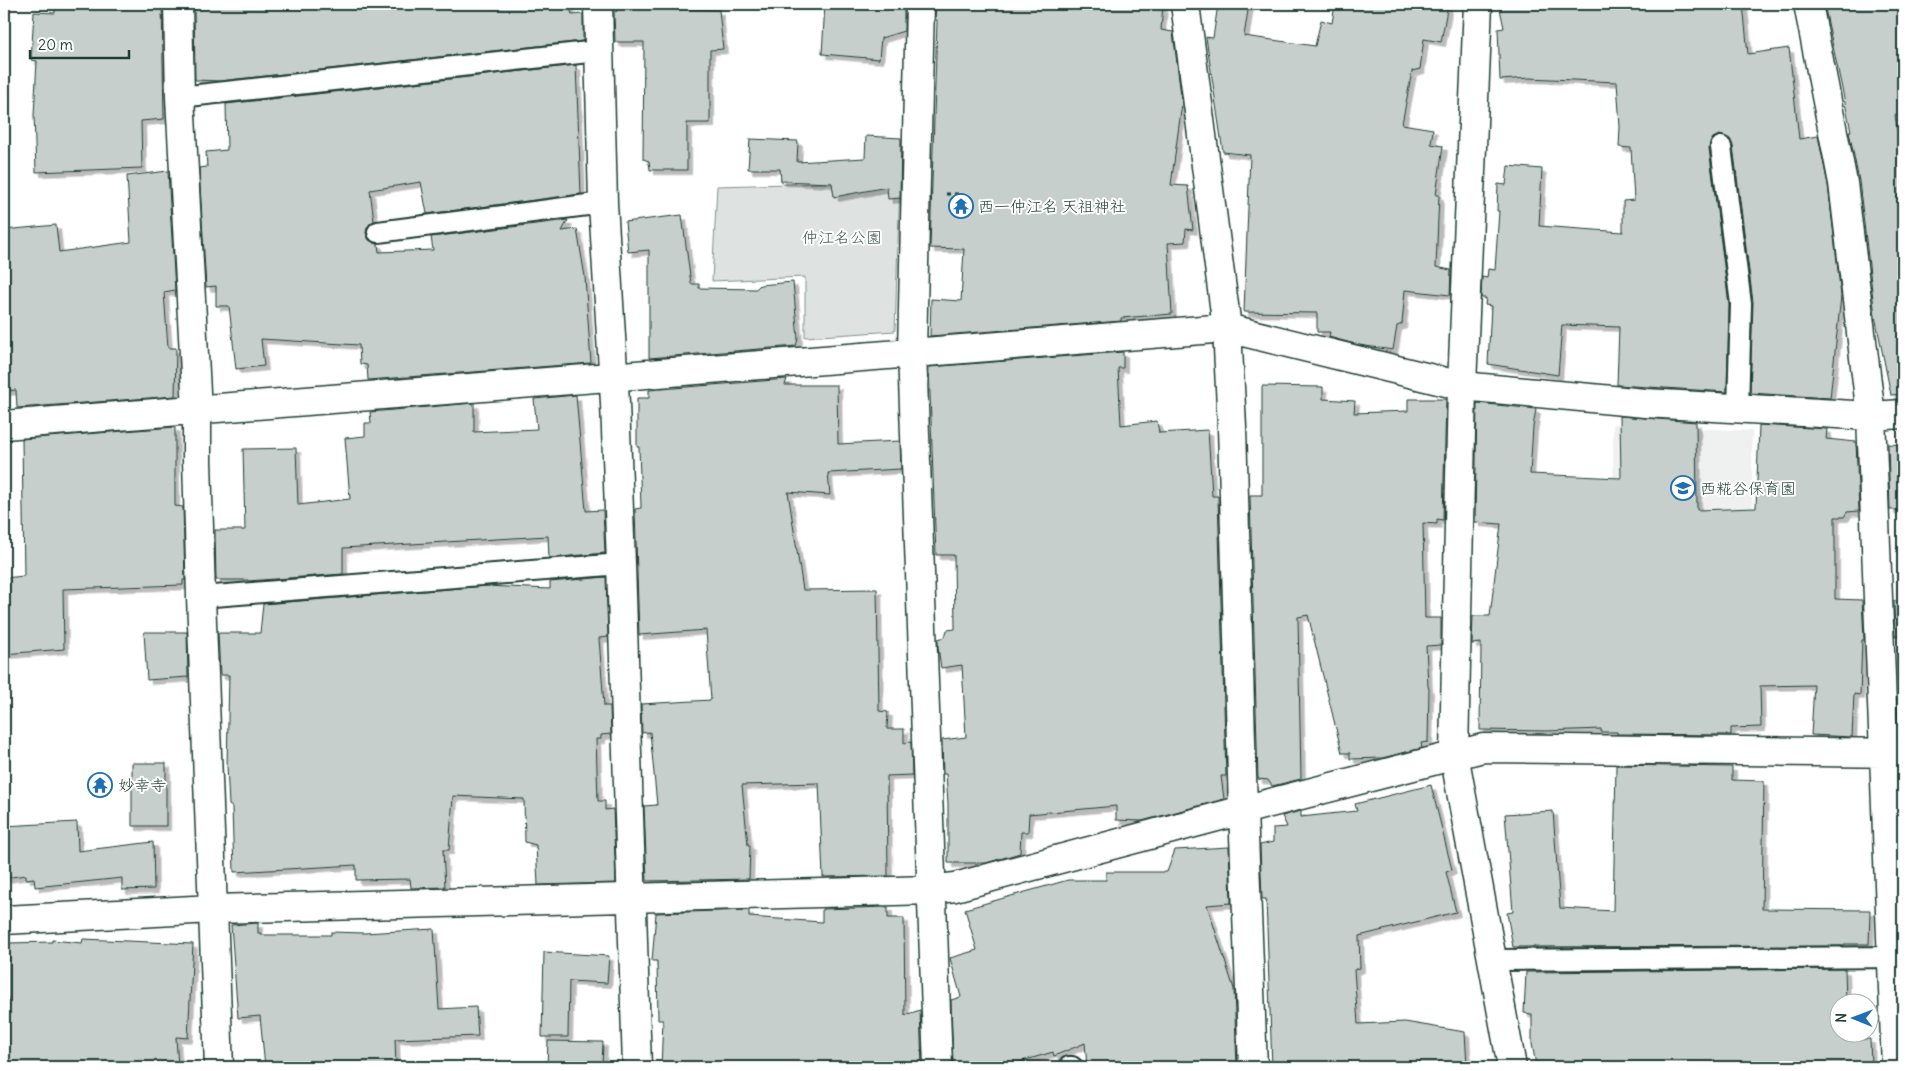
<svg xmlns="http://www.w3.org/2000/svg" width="1907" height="1071" font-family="Delius,'Klee One',sans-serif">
  <defs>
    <filter id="shadow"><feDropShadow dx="4.5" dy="4.5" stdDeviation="0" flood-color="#0004"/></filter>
  </defs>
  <rect width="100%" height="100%" fill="#fff"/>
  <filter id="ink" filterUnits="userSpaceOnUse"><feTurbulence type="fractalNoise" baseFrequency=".02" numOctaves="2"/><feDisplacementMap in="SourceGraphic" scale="10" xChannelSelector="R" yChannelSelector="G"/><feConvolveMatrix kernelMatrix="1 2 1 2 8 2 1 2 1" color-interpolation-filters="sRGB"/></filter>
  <g filter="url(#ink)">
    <path fill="#eef1f0" d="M1613 424 1752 431 1753 592 1614 546Z"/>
    <path fill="#dee3e2" stroke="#7e908b" d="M900 181 895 331 805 337V277L712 281 717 186Z"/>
    <path fill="#c7cfcc" stroke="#1f3d34" filter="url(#shadow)" d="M55 4H162L164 119 141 121 142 168 36 172 34 115 37 61 31 60 34 12 55 13Z
      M194 4H515V6L569 4 572 15 583 14V41L220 81 195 80Z
      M617 4H652V8L719 10 723 49 710 50V123H687V170H650L649 161 643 159 644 42H615L614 12 617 11Z
      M825 4H904V31L881 38 879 59 822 54Z
      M936 4H1163L1161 30 1173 32 1182 103 1171 185 1188 186 1193 230 1186 229 1185 242 1168 243 1172 314 1121 318V321L930 336 931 299 961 301 964 249 930 248 937 20H935Z
      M1218 4H1249L1244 36 1315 46 1321 20 1332 23 1335 4H1448L1441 42 1424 39 1420 69 1412 71 1402 124 1433 129 1431 144 1443 146 1436 195H1439L1436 267 1451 270 1450 295 1405 290 1402 324 1397 326 1393 350 1359 345 1329 337 1330 332H1317V313L1244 312 1250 155 1223 152 1206 37 1213 38Z
      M1499 4H1743L1748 54 1789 48 1799 139 1818 136 1828 185 1841 296 1830 398 1750 393 1753 302 1733 146 1730 139 1720 135 1713 138 1710 143 1709 148 1729 305 1727 392 1617 385 1619 327 1562 325 1558 375 1488 364 1491 306 1485 305 1486 298H1481L1482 277 1487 278 1488 269 1495 270 1499 211H1497L1498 184 1506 185 1508 166 1542 169 1539 226 1623 232V201L1634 200 1631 148 1619 147 1620 127 1617 82 1529 78 1500 80 1498 29 1504 28Z
      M1824 4H1900L1903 17V114L1895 115 1903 169V394L1891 395 1875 316 1859 181 1849 131H1851Z
      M576 65 581 194 427 214 421 182 370 190 374 221 367 227 366 233 369 240 378 244 379 252 433 250 431 237 568 220 562 231 577 229 585 277 591 363 368 380 367 365 360 364 359 345 261 339 264 366 236 369 229 306H216V286L206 287 199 168 207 167 206 152 227 150 226 104Z
      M866 136 901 138 900 198 888 199 887 187 834 197 832 183 781 181 780 169H748L750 139 798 141 797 162 865 158Z
      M168 171 175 290 164 292 168 348H176L175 396 17 408 16 390 4 391V230L56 225 59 252 131 242 127 176Z
      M682 215 691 284H699V288L756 289 760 285 793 282 798 339 796 346 649 358V250L628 252 625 222Z
      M1123 352V368H1118L1121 425 1157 421 1159 433 1208 430 1212 496H1218L1226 776H1221L1224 799 1142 821 1116 820V806L1029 814 1028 832H1021L1020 853 986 863H948V803L946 774H943L942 740 966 737 962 665 941 668 938 647V639L945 637 947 630 955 629 954 555H936L929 367Z
      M787 379 785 385H837L838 444 900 441 901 469 828 473 830 495 788 492 803 590 877 589 879 711 888 712 887 729H904V743L911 742 912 775 887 776 888 876 823 877 819 783 742 785 748 845H750L749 879 647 881 644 806 657 805 650 732 642 733 641 704 711 700 706 630 639 635 635 509 641 508 639 447H637V398H649V390Z
      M1262 386 1323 387V399L1355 401 1354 413 1408 411V399H1446L1443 520 1437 519V524L1423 523 1425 618H1441V645L1426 646 1428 686 1429 689 1428 742 1421 743 1422 748 1382 758 1350 759V753H1342L1308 615 1298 617 1301 779 1272 786 1268 780 1258 779 1250 495H1262Z
      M576 395 586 511 603 510 605 553 549 558 548 536 343 548V574L248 581V580H216L215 530H245L243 449 296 448 298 505 350 499 345 438 365 436V423H371L370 412 474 403V432L537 429 534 399Z
      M1477 403 1536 409 1533 427 1530 474 1621 478 1620 416 1696 422 1697 510 1756 508 1759 425 1827 429 1826 439 1856 442 1859 511 1847 512 1844 517H1835V599L1862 600 1864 640H1862L1860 695 1854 694 1852 737 1811 735 1814 685 1760 686 1761 727 1731 728V735L1617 734V732H1601V729L1547 731 1480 730 1481 643 1472 644 1473 616H1490L1501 524 1475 522Z
      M175 427V506L183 507 185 580H183V585L63 589 64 649 4 654V578L24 576 22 439Z
      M1888 444 1903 445V510H1890Z
      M606 577 608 637 599 638 604 706H610L611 734 601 735V739H596L598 801H605V810L613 809 616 883 538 885 536 845 525 842 524 799 453 796 449 850H443L445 887 411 888 410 879 356 880V865L234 872 232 807 229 805 227 766 229 675H220L218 633H260L263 604 486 586 550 589V582Z
      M1894 601H1903V635L1895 636Z
      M144 632H187L188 677 147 680Z
      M132 763H166V826H132Z
      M1616 765 1732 767V780L1764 781 1762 909 1870 910 1869 944H1844V946L1513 947 1507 913 1513 912 1505 814 1553 811 1560 908 1613 911Z
      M1431 785 1452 870 1446 872 1456 912 1359 936 1360 968 1354 970 1358 1024 1405 1022 1465 1032 1467 1067H1272L1266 899H1262L1260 845 1273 842V828L1287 827 1282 816 1301 811V817L1357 811 1355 804Z
      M77 822 78 851 153 842 154 889 122 890V878L35 887 34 878 26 879V875L4 878V826Z
      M1229 847 1231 903 1207 905 1234 989 1237 1067H1087L1085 1043 1054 1056 1053 1052 1002 1067H953L951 1000 961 997 950 958 977 950 965 909 1068 880H1106V872H1167L1175 850Z
      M888 907V918H904L905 1015 920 1010 922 1067H661L663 1020H658L657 961H652L656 913 749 910V917L822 922V909Z
      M258 923V933H261V935H331V932L364 933 434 929 439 1009 476 1007 478 1036 395 1039 396 1067H265L260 1016 238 1018 231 925Z
      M83 939 193 944 188 1038 176 1037 178 1067H4V999H9V943L52 942V940L82 943Z
      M544 952 609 956 607 983 569 981 568 1037H542Z
      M1845 969 1846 1004H1840V1034H1847V1040L1870 1039 1871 1067H1541L1542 1065H1536L1532 1044V1014L1524 1013 1526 972Z
      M548 1041 603 1042 602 1067H547Z"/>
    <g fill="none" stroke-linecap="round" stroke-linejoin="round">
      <defs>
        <path id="service" d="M180 97 598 51
          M1721 147 1741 304 1738 408
          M378 232 603 203
          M201 597 621 564
          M1492 960 1903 957
          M1069 1067H1072"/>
        <path id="minor" d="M178 4 180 97 197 410V460L201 597 219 1067
          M598 4 603 203 615 403 621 564 637 1067
          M920 4 912 352 938 1067
          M1185 4 1227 328 1232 427 1243 810 1253 1067
          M1808 4 1843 183 1871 416 1896 1067
          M4 425 1227 328 1462 386 1645 403 1871 416 1903 414
          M4 920 213 909 931 890 955 887 1243 810 1483 748 1903 753"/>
        <path id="tertiary" d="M1478 4 1462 386 1454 754 1512 1067"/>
      </defs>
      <use href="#service" stroke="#1f3d34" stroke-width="24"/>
      <use href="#minor" stroke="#1f3d34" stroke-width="31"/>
      <use href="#tertiary" stroke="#1f3d34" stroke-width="31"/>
      <path stroke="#1f3d34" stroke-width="3" stroke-dasharray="4 4" stroke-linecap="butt" d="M946 194H962L961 211"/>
      <use href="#service" stroke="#fff" stroke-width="20"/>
      <use href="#minor" stroke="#fff" stroke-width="28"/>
      <use href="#tertiary" stroke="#fff" stroke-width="28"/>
    </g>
  </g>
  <defs>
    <symbol id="temple-ring" viewBox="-11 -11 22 22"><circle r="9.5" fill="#fff" stroke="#1f6fb2" stroke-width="1.5"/><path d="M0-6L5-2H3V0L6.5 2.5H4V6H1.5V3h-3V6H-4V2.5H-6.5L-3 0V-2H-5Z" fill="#1f6fb2"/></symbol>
    <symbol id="school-ring" viewBox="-11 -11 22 22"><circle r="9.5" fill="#fff" stroke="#1f6fb2" stroke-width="1.5"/><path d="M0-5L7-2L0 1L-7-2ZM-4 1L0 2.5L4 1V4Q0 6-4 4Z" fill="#1f6fb2"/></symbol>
  </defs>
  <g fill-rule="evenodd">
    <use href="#temple-ring" x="947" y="192" width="28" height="28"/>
    <use href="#school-ring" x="1669" y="474" width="28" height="28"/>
    <use href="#temple-ring" x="86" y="771" width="28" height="28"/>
  </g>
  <g text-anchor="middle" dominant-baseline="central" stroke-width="4" stroke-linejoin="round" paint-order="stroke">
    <g font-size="16" fill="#1f3d34" stroke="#fff" text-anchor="start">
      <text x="978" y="206">西一仲江名 天祖神社</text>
      <text x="1700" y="488">西糀谷保育園</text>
      <text x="118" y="785">妙幸寺</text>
    </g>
    <g font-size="16" fill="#455e57" stroke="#fff">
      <text x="842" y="237">仲江名公園</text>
    </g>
  </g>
  <rect width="1907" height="1071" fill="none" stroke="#fff" stroke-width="20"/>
  <rect x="10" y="10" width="1887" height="1051" fill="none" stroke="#1f3d34" stroke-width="2" filter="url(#ink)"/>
  <g transform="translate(1854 1018) rotate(271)"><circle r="24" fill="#ffffff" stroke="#a5b1ae"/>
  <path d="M0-4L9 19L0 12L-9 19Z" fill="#1f6fb2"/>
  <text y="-8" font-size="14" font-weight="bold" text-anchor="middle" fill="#1f3d34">N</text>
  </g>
  <path d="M30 50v8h99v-8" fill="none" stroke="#1f3d34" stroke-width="2.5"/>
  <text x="38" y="50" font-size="15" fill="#1f3d34" stroke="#ffffff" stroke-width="4" paint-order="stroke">20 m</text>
</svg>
